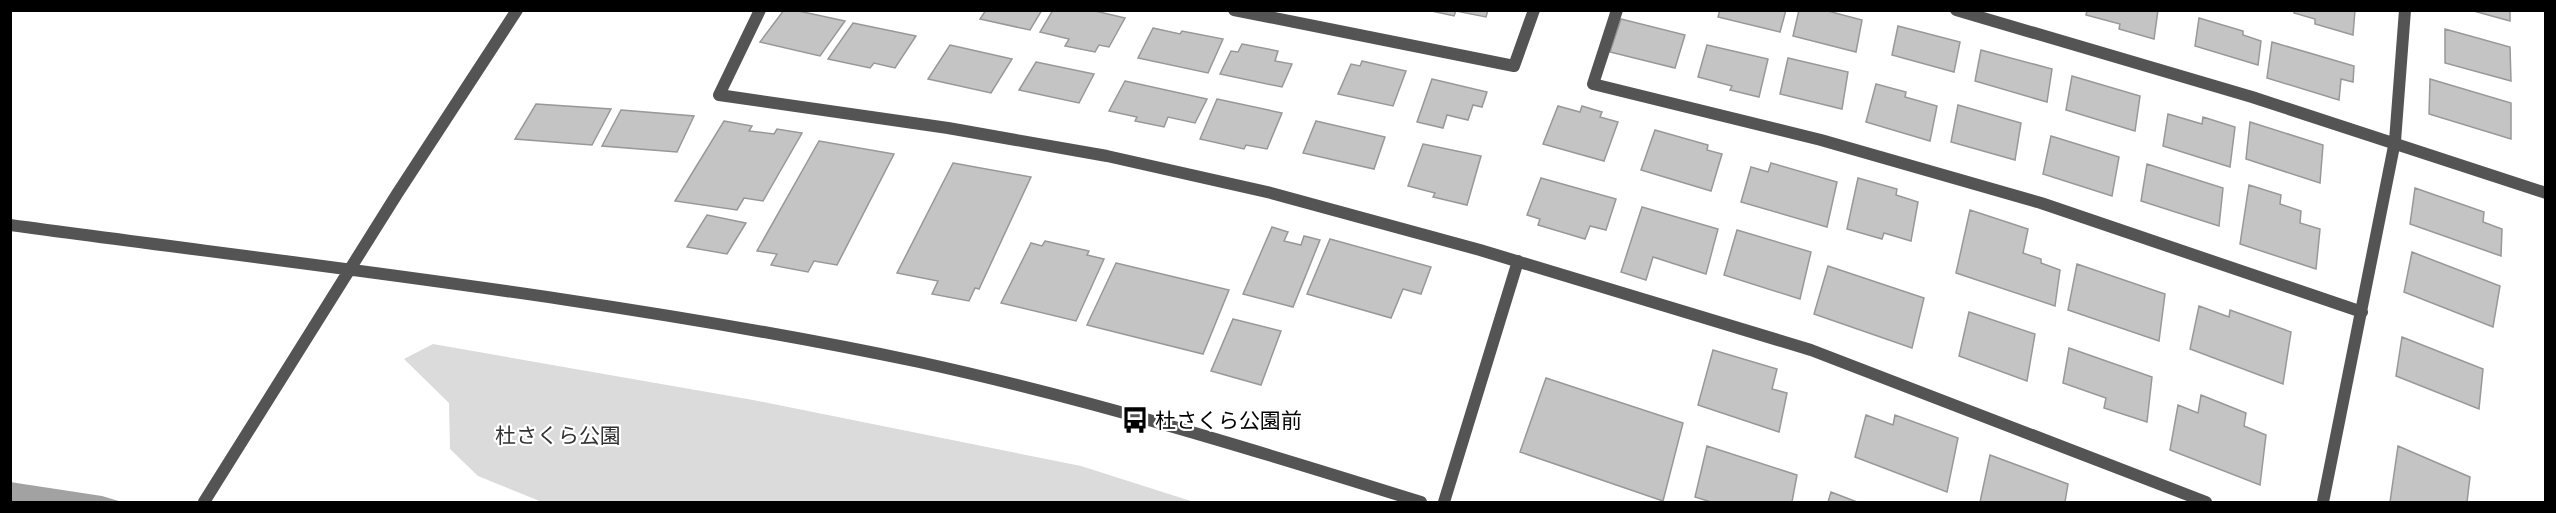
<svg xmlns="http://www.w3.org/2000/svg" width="2556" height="513" font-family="'Open Sans','Noto Sans JP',sans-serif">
  <rect width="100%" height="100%" fill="#fff"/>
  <path fill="#dbdbdb" d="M433 344 753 400 1081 466 1194 502H542L478 476 450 449 449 403 404 359Z"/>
  <path fill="#a2a2a2" d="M10 482 102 496 122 502H11Z"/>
  <path fill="#c4c4c4" stroke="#989898" stroke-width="1.5" d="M784 10H794L845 21 820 56 760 42Z
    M986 10H1042L1030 30 980 19Z
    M1053 10H1091L1125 18 1109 47 1099 45 1095 52 1065 46 1069 39 1040 32Z
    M1427 10H1488L1486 17 1456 11 1454 16Z
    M1720 10H1786L1780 32 1718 17Z
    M1799 10H1824L1862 20 1856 52 1793 36Z
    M2087 10H2158L2154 39 2119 29 2120 24 2086 15Z
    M2294 10H2355L2353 35 2315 24V19L2294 13Z
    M2470 10H2510V21Z
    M2199 18 2243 31V35L2261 41 2258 65 2195 46Z
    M1621 19 1685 35 1675 68 1610 52Z
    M853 23 916 36 895 68 874 63 870 68 828 59Z
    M1898 26 1960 42 1954 72 1892 55Z
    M1153 28 1180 34 1182 31 1223 39 1208 73 1138 58Z
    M2445 29 2510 47 2511 81 2445 63Z
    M2272 42 2354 66 2353 82 2341 79 2339 100 2267 78Z
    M1242 44 1278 51 1275 61 1292 64 1282 87 1220 74 1231 51 1238 52Z
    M950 45 1012 59 991 93 928 79Z
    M1707 45 1768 59 1759 97 1730 90 1732 86 1698 77Z
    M1981 50 2052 69 2047 102 1975 81Z
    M1788 58 1848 72 1842 109 1780 94Z
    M1362 61 1406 71 1393 106 1338 94 1351 64 1360 66Z
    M1036 62 1094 74 1079 103 1019 90Z
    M2072 76 2140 96 2135 131 2066 110Z
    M1432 79 1487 92 1482 107 1473 105 1468 120 1447 115 1443 128 1417 122Z
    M2430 79 2511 103V139L2429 114Z
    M1125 81 1207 99 1195 123 1168 117 1164 127 1135 121 1137 117 1109 111Z
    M1876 84 1906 92 1905 97 1937 106 1930 141 1866 122Z
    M1217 99 1282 113 1267 149 1246 145 1244 149 1200 139Z
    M536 104 611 109 592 145 515 139Z
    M1958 105 2021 123 2015 160 1951 142Z
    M1558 106 1580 112 1582 106 1602 112 1600 117 1618 122 1604 161 1543 144Z
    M621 110 694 116 677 152 602 146Z
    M2168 114 2202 124 2203 117 2235 127 2230 167 2163 146Z
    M724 121 752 126 749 131 774 134 777 129 802 133 763 201 744 198 737 210 675 201Z
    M1316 121 1385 137 1374 169 1303 153Z
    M2250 122 2323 145 2320 183 2246 159Z
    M1655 130 1708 145 1707 150 1722 154 1711 191 1641 170Z
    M2051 136 2119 157 2112 196 2043 174Z
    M819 141 894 154 837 265 814 261 808 272 771 265 777 254 757 251Z
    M1423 144 1481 156 1467 205 1433 197 1435 193 1408 186Z
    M953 163 1031 177 979 289 975 288 969 301 932 294 938 281 897 273Z
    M1771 163 1837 182 1827 227 1741 202 1751 167 1768 172Z
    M2147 164 2223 188 2219 226 2141 201Z
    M1541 178 1616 199 1606 230 1590 226 1585 239 1538 225 1540 219 1527 215Z
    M1858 178 1897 189 1896 195 1918 202 1911 241 1884 233 1882 239 1847 229Z
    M2249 185 2281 195 2280 204 2301 211 2300 223 2320 229 2316 269 2240 244Z
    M2415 188 2484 212 2483 222 2502 229 2501 256 2410 224Z
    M1642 207 1718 229 1706 274 1653 257 1646 280 1621 272Z
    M1970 210 2028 229 2023 253 2041 259V263L2060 270 2055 306 1956 273Z
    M707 215 746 223 727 254 687 247Z
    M1272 227 1288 232 1284 241 1301 245 1304 236 1320 240 1293 307 1243 294Z
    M1737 230 1811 252 1800 299 1724 275Z
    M1330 239 1431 267 1421 294 1403 289 1391 318 1307 294Z
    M1045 241 1089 251 1087 255 1104 259 1076 321 1001 303 1031 243 1042 246Z
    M2412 252 2500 286 2493 327 2404 292Z
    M1116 263 1229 290 1203 354 1087 325Z
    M2077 264 2165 294 2159 341 2068 310Z
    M1828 266 1924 298 1912 348 1814 314Z
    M2199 306 2229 317 2230 310 2291 332 2283 384 2190 349Z
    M1969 312 2035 334 2027 381 1959 356Z
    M1233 319 1281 331 1261 385 1211 371Z
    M2402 337 2483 369 2479 409 2396 376Z
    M2069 348 2152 377 2147 422 2104 408 2106 398 2063 383Z
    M1713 350 1777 369 1772 389 1787 393 1779 432 1698 405Z
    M1546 378 1683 423 1663 501 1520 452Z
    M2201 395 2246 413 2244 426 2266 435 2260 485 2170 450 2178 405 2198 413Z
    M1866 415 1893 425 1895 415 1958 438 1947 492 1855 457Z
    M1707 446 1797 475 1792 502H1711L1695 497Z
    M2398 446 2470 477 2467 502H2390Z
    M1990 455 2068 484 2065 502H1980Z
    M1831 492 1857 502H1828Z"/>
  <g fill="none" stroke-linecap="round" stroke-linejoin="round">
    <path stroke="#545454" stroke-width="12" d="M760 10 719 95 948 128 1107 156 1271 193 1480 250 1811 350 2206 502
      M1234 10 1514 66 1534 10
      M1617 10 1593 84 1821 140 2041 203 2362 312
      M1956 10 2252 97 2546 193
      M1444 502 1518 261
      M2323 502 2395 141 2405 10"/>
    <path stroke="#545454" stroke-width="12" d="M10 225C313 266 619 299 919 362 1089 399 1255 450 1421 502
      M204 502 397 194 517 10"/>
  </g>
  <defs>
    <symbol id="bus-bare" viewBox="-9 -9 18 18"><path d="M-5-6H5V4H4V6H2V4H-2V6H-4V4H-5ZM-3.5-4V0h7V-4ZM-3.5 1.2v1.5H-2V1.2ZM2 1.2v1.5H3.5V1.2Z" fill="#000" stroke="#fff" stroke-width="2.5" paint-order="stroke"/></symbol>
  </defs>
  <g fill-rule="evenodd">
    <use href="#bus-bare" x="1116" y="401" width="38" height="38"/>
  </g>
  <g text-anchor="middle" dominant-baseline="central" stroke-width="4.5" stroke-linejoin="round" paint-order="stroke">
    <g font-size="21" fill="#000" stroke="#fff" text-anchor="start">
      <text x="1155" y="420">杜さくら公園前</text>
    </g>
    <g font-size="21" fill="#323232" stroke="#fff">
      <text x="558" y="435">杜さくら公園</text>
    </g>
  </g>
  <rect width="2556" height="513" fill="none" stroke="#000000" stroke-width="24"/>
</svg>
